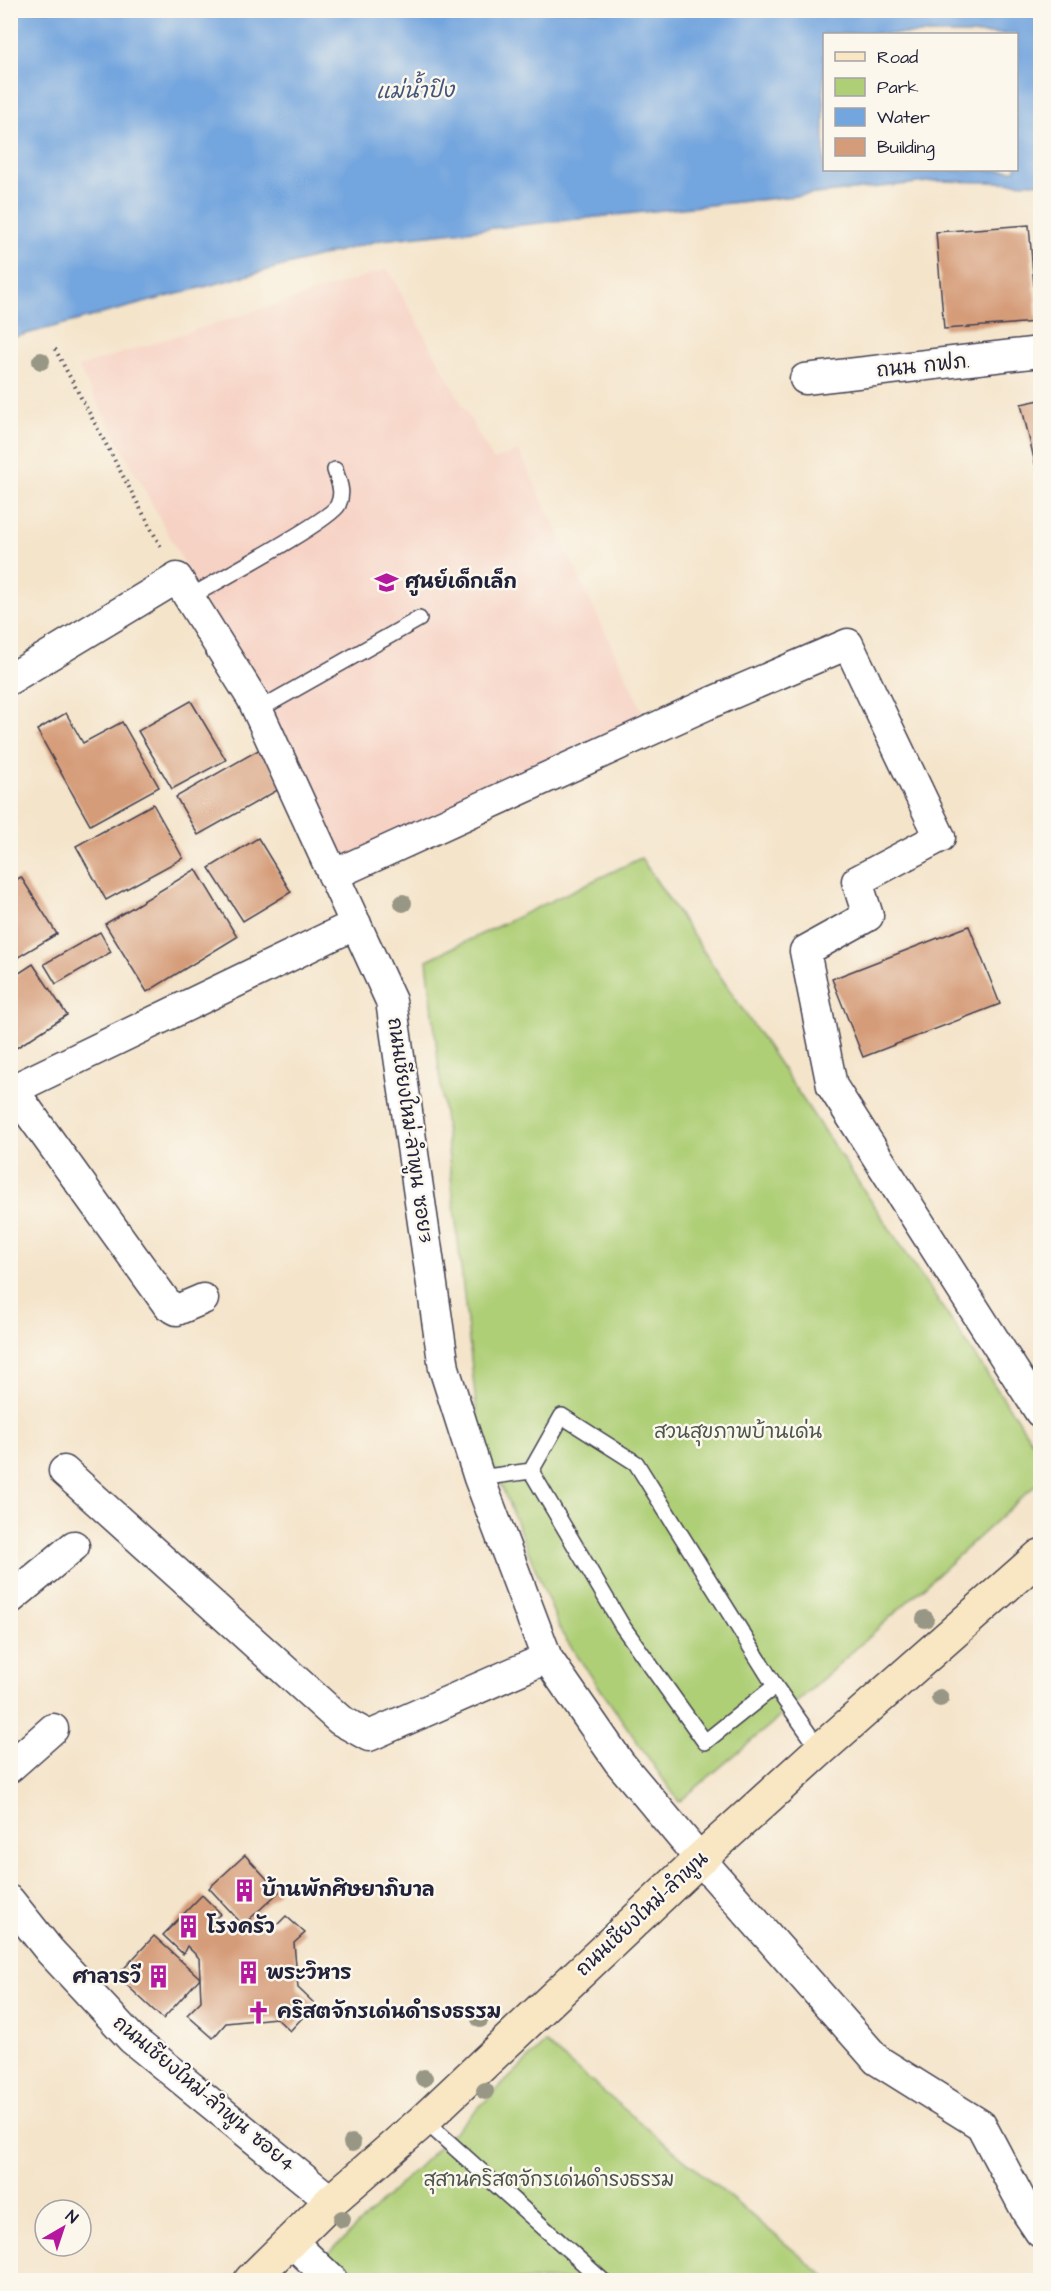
<svg xmlns="http://www.w3.org/2000/svg" width="1051" height="2291" font-family="'Architects Daughter','Playpen Sans Thai',sans-serif">
  <rect width="100%" height="100%" fill="#fbf7ec"/>
  <filter id="ink" filterUnits="userSpaceOnUse"><feTurbulence type="fractalNoise" baseFrequency=".0167" numOctaves="2"/><feDisplacementMap in="SourceGraphic" scale="12" xChannelSelector="R" yChannelSelector="G"/><feConvolveMatrix kernelMatrix="1 2 1 2 8 2 1 2 1" color-interpolation-filters="sRGB"/></filter>
  <filter id="wash" filterUnits="userSpaceOnUse"><feTurbulence type="fractalNoise" baseFrequency=".008" numOctaves="4" result="noise"/><feDisplacementMap in="SourceGraphic" scale="24" xChannelSelector="R" yChannelSelector="G"/><feGaussianBlur stdDeviation="1.35" result="paint"/><feColorMatrix in="noise" values="0 0 0 0 0 0 0 0 0 0 0 0 0 0 0 0 0 1.4 0 .05"/><feComposite in="paint" operator="in"/></filter>
  <g filter="url(#wash)">
    <rect width="100%" height="100%" fill="#f4e4ca"/>
    <path fill="#f6d2c4" d="M388 269 493 460 519 451 648 722 337 863 206 604 78 367Z"/>
    <path fill="#afcf77" stroke="#687859" stroke-width="1.5" d="M641 858 1040 1453V1481L796 1703 679 1802 562 1634 479 1431 427 960Z
      M545 2043 829 2280H341L321 2261Z"/>
    <path fill="#73a5de" stroke="#4a648c" stroke-width="1.5" fill-rule="evenodd" d="M11 10 1040 11V183L937 181 381 240 11 338ZM824 34H1016V170H824Z"/>
    <g id="blocks">
      <path fill="#d59c79" d="M1029 225 1037 322 944 329 936 232Z
        M1040 400V484L1021 404Z
        M191 701 226 760 172 789 138 731Z
        M66 713 83 743 122 722 159 787 90 825 37 730Z
        M262 748 283 787 198 835 176 797Z
        M153 804 183 858 106 900 76 846Z
        M258 838 291 892 243 921 209 868Z
        M196 869 237 937 147 992 105 924Z
        M21 877 57 934 10 962V883Z
        M969 926 1000 1004 863 1057 832 979Z
        M100 932 111 952 56 984 44 964Z
        M33 964 67 1015 10 1052V979Z
        M245 1855 279 1892 243 1925 209 1888Z
        M202 1895 221 1914 214 1919 225 1930 277 1925 286 1916 305 1933 294 1943 298 1988 315 2004 290 2031 276 2018 226 2023 213 2038 187 2015 201 2001 200 1978 163 2019 117 1976 154 1936 200 1978 199 1958 187 1946 183 1954 163 1935Z"/>
    </g>
  </g>
  <g filter="url(#ink)">
    <use href="#blocks" fill-opacity="0" stroke="#423f50" stroke-width="1.5"/>
    <g fill="none" stroke-linecap="round" stroke-linejoin="round">
      <defs>
        <path id="service" d="M190 597C212 584 331 520 338 505 344 492 339 483 335 470
          M258 710 419 619
          M562 1416 636 1463 775 1686 705 1742 623 1627 531 1471Z
          M479 1478 531 1471
          M775 1686 820 1750
          M424 2120 602 2280"/>
        <path id="minor" d="M805 379 1040 352
          M10 679 177 578 252 698 391 1001 444 1368 479 1478 547 1658 619 1762 700 1859 877 2060 981 2125 1028 2214 1040 2232
          M333 875 710 703 848 644 940 837 857 881 868 916 805 951 832 1086 1040 1412
          M13 1090 168 1305 177 1310 203 1299
          M10 1091 356 924
          M64 1471 340 1720 369 1736 547 1658
          M10 1599 74 1546
          M10 1767 53 1729
          M10 1901 49 1950 132 2039 331 2201
          M292 2242 332 2280"/>
        <path id="secondary" d="M251 2280 331 2201 424 2120 700 1859 820 1750 1040 1556"/>
      </defs>
      <use href="#service" stroke="#423f50" stroke-width="18"/>
      <use href="#minor" stroke="#423f50" stroke-width="33"/>
      <use href="#secondary" stroke="#423f50" stroke-width="36"/>
      <path stroke="#423f50" stroke-width="4" stroke-dasharray="1.5 4.5" stroke-linecap="butt" d="M55 349 162 549"/>
      <use href="#service" stroke="#fff" stroke-width="15"/>
      <use href="#minor" stroke="#fff" stroke-width="30"/>
      <use href="#secondary" stroke="#f9e7c3" stroke-width="33"/>
    </g>
    <g fill="#989685">
      <circle cx="41" cy="361" r="9"/>
      <circle cx="403" cy="903" r="9"/>
      <circle cx="925" cy="1619" r="9"/>
      <circle cx="940" cy="1698" r="9"/>
      <circle cx="480" cy="2019" r="9"/>
      <circle cx="424" cy="2078" r="9"/>
      <circle cx="485" cy="2091" r="9"/>
      <circle cx="352" cy="2143" r="9"/>
      <circle cx="342" cy="2219" r="9"/>
    </g>
  </g>
  <defs>
    <symbol id="school-bare" viewBox="-9 -9 18 18"><path d="M0-5L7-2L0 1L-7-2ZM-4 1L0 2.5L4 1V4Q0 6-4 4Z" fill="#b5179e" stroke="#fbf7ec" stroke-width="2.5" paint-order="stroke"/></symbol>
    <symbol id="building-bare" viewBox="-9 -9 18 18"><path d="M-4-6H4V6H1V3H-1V6H-4ZM-2.5-4.3h1.7v1.8h-1.7ZM.8-4.3h1.7v1.8H.8ZM-2.5-1h1.7V.8h-1.7ZM.8-1h1.7V.8H.8Z" fill="#b5179e" stroke="#fbf7ec" stroke-width="2.5" paint-order="stroke"/></symbol>
    <symbol id="church-bare" viewBox="-9 -9 18 18"><path d="M-1.2-6h2.4v3.5h3.3v2.4h-3.3V6h-2.4V-.1h-3.3v-2.4h3.3Z" fill="#b5179e" stroke="#fbf7ec" stroke-width="2.5" paint-order="stroke"/></symbol>
  </defs>
  <g fill-rule="evenodd">
    <use href="#school-bare" x="370" y="566" width="33" height="33"/>
    <use href="#building-bare" x="228" y="1874" width="33" height="33"/>
    <use href="#building-bare" x="172" y="1910" width="33" height="33"/>
    <use href="#building-bare" x="232" y="1956" width="33" height="33"/>
    <use href="#building-bare" x="142" y="1960" width="33" height="33"/>
    <use href="#church-bare" x="242" y="1996" width="33" height="33"/>
  </g>
  <g text-anchor="middle" dominant-baseline="central" stroke-width="5" stroke-linejoin="round" paint-order="stroke">
    <g font-size="20" fill="#22223b" stroke="#fbf7ec">
      <text transform="translate(923 366) rotate(-6)">ถนน กฟภ.</text>
      <text transform="translate(410 1130) rotate(82)">ถนนเชียงใหม่-ลำพูน ซอย3</text>
      <text transform="translate(642 1914) rotate(-43)">ถนนเชียงใหม่-ลำพูน</text>
      <text transform="translate(204 2094) rotate(40)">ถนนเชียงใหม่-ลำพูน ซอย4</text>
    </g>
    <g font-size="20" font-weight="bold" fill="#22223b" stroke="#fbf7ec" text-anchor="start">
      <text x="405" y="582">ศูนย์เด็กเล็ก</text>
      <text x="262" y="1890">บ้านพักศิษยาภิบาล</text>
      <text x="207" y="1927">โรงครัว</text>
      <text x="266" y="1973">พระวิหาร</text>
      <text x="141" y="1977" text-anchor="end">ศาลารวี</text>
      <text x="277" y="2012">คริสตจักรเด่นดำรงธรรม</text>
    </g>
    <g font-size="20" fill="#4c564d" stroke="#fbf7ec">
      <text x="738" y="1432">สวนสุขภาพบ้านเด่น</text>
      <text x="549" y="2180">สุสานคริสตจักรเด่นดำรงธรรม</text>
    </g>
    <g font-size="21" font-style="italic" fill="#42567c" stroke="#fbf7ec">
      <text transform="translate(415 91) rotate(-1)">แม่น้ำปิง</text>
    </g>
  </g>
  <rect width="1051" height="2291" fill="none" stroke="#fbf7ec" stroke-width="36"/>
  <rect x="823" y="33" width="195" height="138" fill="#fbf7ec" stroke="#a4a2a5" stroke-width="1.5"/>
  <rect x="835" y="52" width="30" height="9" fill="#f9e7c3" stroke="#a4a2a5" stroke-width="1.5"/>
  <text x="877" y="63" font-size="18" fill="#22223b">Road</text>
  <rect x="835" y="78" width="30" height="18" fill="#afcf77" stroke="#a4a2a5" stroke-width="1.5"/>
  <text x="877" y="93" font-size="18" fill="#22223b">Park</text>
  <rect x="835" y="108" width="30" height="18" fill="#73a5de" stroke="#a4a2a5" stroke-width="1.5"/>
  <text x="877" y="123" font-size="18" fill="#22223b">Water</text>
  <rect x="835" y="138" width="30" height="18" fill="#d59c79" stroke="#a4a2a5" stroke-width="1.5"/>
  <text x="877" y="153" font-size="18" fill="#22223b">Building</text>
  <g transform="translate(63 2228) rotate(39)"><circle r="28" fill="#fbf7ec" stroke="#a4a2a5" stroke-width="1.5"/>
  <path d="M0-4.5L10 22L0 15L-10 22Z" fill="#b5179e"/>
  <text y="-9" font-size="16" font-weight="bold" text-anchor="middle" fill="#22223b">N</text>
  </g>
</svg>
